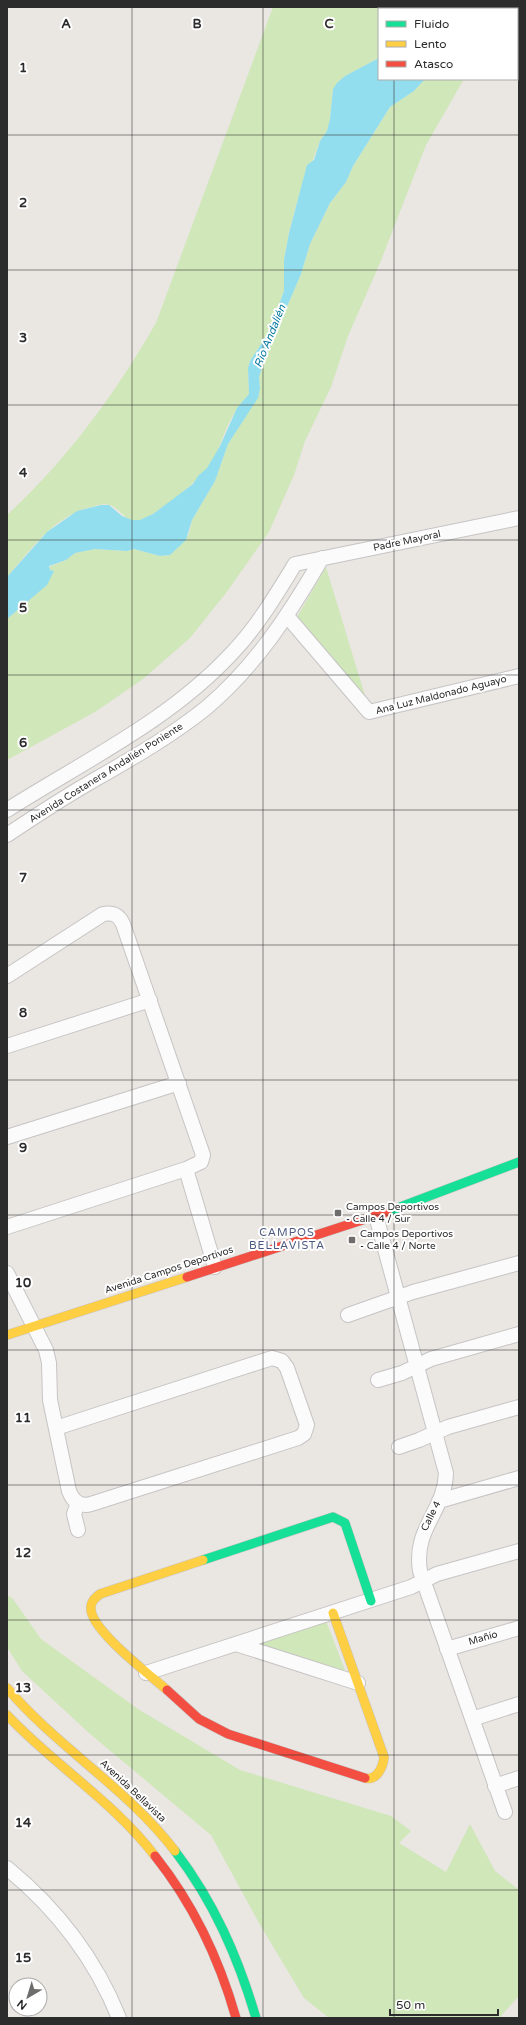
<svg xmlns="http://www.w3.org/2000/svg" width="526" height="2025" font-family="'Varela Round',sans-serif">
  <rect width="100%" height="100%" fill="#eae6e2"/>
  <path fill="#cfe7b9" d="M273 7H439L438 9H379V58L345 76 333 89 330 119 327 131 320 141 297 202 289 232 284 260V291L269 332 250 361 248 368 249 394C246 399 241 403 238 408 226 423 222 444 213 460 203 478 161 512 141 520 127 525 121 509 110 505 104 503 97 505 92 507 54 515 31 550 7 577V515C67 460 115 394 156 323Z
    M425 79H464L426 145 380 263 348 336 331 387 305 441 294 475 269 532 226 593 190 638 143 679 95 712 7 760V619L35 595 54 571 50 570 49 567 66 560 75 553 95 549 127 551 134 549 160 556 170 555 189 534 192 520 215 481 228 444 260 388 259 377 265 358 301 274 310 244 330 203 346 182 353 166 390 107 414 91Z
    M326 567 366 699 297 617Z
    M7 1595 13 1599 41 1639 138 1709 240 1770 391 1816 411 1831 399 1843 446 1872 470 1824 495 1871 519 1890V1996L499 2018H329L304 1998 259 1923 211 1835 89 1733 22 1671 7 1647Z
    M326 1621 345 1670 342 1672 259 1644Z"/>
  <path fill="#92deef" d="M439 7H488L487 9H438Z
    M379 58V79H425L414 91 390 107 353 166 346 182 330 203 310 244 301 274 265 358 259 377 260 388 258 398 228 444 215 481 192 520 186 540 170 555 160 556 134 549 127 551 95 549 75 553 66 560 49 566 50 570 54 571 47 585 7 619V577L47 532 77 511 101 505H109L122 516 132 520H140L153 514 193 484 198 476 207 468 220 446 237 408 249 394 248 368 250 361 269 332 284 291V260L289 233 307 165 314 160 320 141 327 131 330 119 333 89 337 83 345 76Z"/>
  <g fill="none" stroke-linecap="round" stroke-linejoin="round">
    <defs>
      <path id="street" d="M287 616 369 712 519 676
        M7 810C84 761 169 721 232 653 257 627 276 595 295 564L519 518
        M7 835C34 817 61 799 89 783 129 760 170 737 206 708 255 667 290 613 322 558
        M7 976 103 914C113 912 119 915 123 924L203 1155 201 1162 186 1169 7 1227
        M7 1046 150 1000
        M7 1137 179 1083
        M186 1169 215 1267
        M376 1216 446 1473C445 1511 413 1528 420 1571L505 1812
        M7 1273 46 1350 49 1363 50 1400 69 1491C73 1502 81 1507 91 1504L298 1438 304 1434 307 1425 287 1368 282 1361 272 1358 56 1428
        M348 1315 413 1292 519 1263
        M378 1380 402 1373 431 1359 519 1334
        M399 1447 419 1440 448 1427 519 1407
        M439 1501 519 1478
        M78 1503 74 1514 78 1530
        M236 1644 358 1683
        M447 1649 519 1628
        M146 1673 411 1587 437 1574 519 1551
        M472 1719 519 1704
        M495 1786 519 1778
        M7 1868C57 1909 95 1958 119 2018"/>
      <path id="fast" d="M387 1212 519 1162
        M203 1560 333 1517 345 1523 371 1601
        M175 1851C214 1902 238 1957 256 2018"/>
      <path id="slow" d="M7 1335 187 1277
        M333 1613 384 1757C383 1767 377 1781 365 1778
        M7 1688C58 1748 127 1788 175 1851
        M167 1690C150 1675 91 1630 91 1609 90 1602 95 1598 100 1594L203 1560
        M7 1715C54 1765 114 1802 155 1856"/>
      <path id="jam" d="M187 1277 387 1212
        M167 1690 199 1719 228 1734 365 1778
        M155 1856C194 1905 219 1958 236 2018"/>
    </defs>
    <use href="#street" stroke="#c6c4c4" stroke-width="16"/>
    <use href="#fast" stroke="#c6c4c4" stroke-width="10"/>
    <use href="#slow" stroke="#c6c4c4" stroke-width="10"/>
    <use href="#jam" stroke="#c6c4c4" stroke-width="10"/>
    <use href="#street" stroke="#fcfbfb" stroke-width="14"/>
    <use href="#fast" stroke="#16e098" stroke-width="9"/>
    <use href="#slow" stroke="#ffcf43" stroke-width="9"/>
    <use href="#jam" stroke="#f24e42" stroke-width="9"/>
  </g>
  <path fill="none" stroke="#2c2c2c" stroke-width="1" stroke-opacity="0.55" d="M132 7V2018M263 7V2018M394 7V9M394 79V2018M7 135H519M7 270H519M7 405H519M7 540H519M7 675H519M7 810H519M7 945H519M7 1080H519M7 1215H519M7 1350H519M7 1485H519M7 1620H519M7 1755H519M7 1890H519"/>
  <g fill="#6e6d6c" stroke="#fff" stroke-width="1.5">
    <rect x="334" y="1209" width="8" height="8" rx="2"/>
    <rect x="348" y="1236" width="8" height="8" rx="2"/>
  </g>
  <g text-anchor="middle" dominant-baseline="central" stroke-width="4" stroke-linejoin="round" paint-order="stroke">
    <g font-size="10" fill="#2c2c2c" stroke="#fff">
      <text transform="translate(407 541) rotate(-12)">Padre Mayoral</text>
      <text transform="translate(441 695) rotate(-14)">Ana Luz Maldonado Aguayo</text>
      <text transform="translate(106 773) rotate(-32)">Avenida Costanera Andalién Poniente</text>
      <text transform="translate(169 1270) rotate(-18)">Avenida Campos Deportivos</text>
      <text transform="translate(431 1516) rotate(-63)">Calle 4</text>
      <text transform="translate(483 1638) rotate(-16)">Mañío</text>
      <text transform="translate(133 1791) rotate(43)">Avenida Bellavista</text>
    </g>
    <g font-size="10" fill="#2c2c2c" stroke="#fff" text-anchor="start">
      <text x="346" y="1207">Campos Deportivos<tspan x="346" dy="12">- Calle 4 / Sur</tspan></text>
      <text x="360" y="1234">Campos Deportivos<tspan x="360" dy="12">- Calle 4 / Norte</tspan></text>
    </g>
    <g font-size="11" font-style="italic" fill="#087aa4" stroke="#fff">
      <text transform="translate(270 336) rotate(-68)">Río Andalién</text>
    </g>
    <g font-size="11" letter-spacing="1" fill="#4a577f" stroke="#fff">
      <text x="287" y="1232">CAMPOS<tspan x="287" dy="13">BELLAVISTA</tspan></text>
    </g>
  </g>
  <g font-size="13" text-anchor="middle" font-weight="bold" fill="#2c2c2c" stroke="#fff" stroke-width="4" stroke-linejoin="round" paint-order="stroke">
    <text x="66" y="28">A</text>
    <text x="197" y="28">B</text>
    <text x="329" y="28">C</text>
    <text x="23" y="72">1</text>
    <text x="23" y="207">2</text>
    <text x="23" y="342">3</text>
    <text x="23" y="477">4</text>
    <text x="23" y="612">5</text>
    <text x="23" y="747">6</text>
    <text x="23" y="882">7</text>
    <text x="23" y="1017">8</text>
    <text x="23" y="1152">9</text>
    <text x="23" y="1287">10</text>
    <text x="23" y="1422">11</text>
    <text x="23" y="1557">12</text>
    <text x="23" y="1692">13</text>
    <text x="23" y="1827">14</text>
    <text x="23" y="1962">15</text>
  </g>
  <rect width="526" height="2025" fill="none" stroke="#2c2c2c" stroke-width="16"/>
  <rect x="378" y="8" width="140" height="72" fill="#ffffff" stroke="#ababab"/>
  <rect x="386" y="21" width="20" height="6" fill="#16e098" stroke="#ababab"/>
  <text x="414" y="28" font-size="12" fill="#2c2c2c">Fluido</text>
  <rect x="386" y="41" width="20" height="6" fill="#ffcf43" stroke="#ababab"/>
  <text x="414" y="48" font-size="12" fill="#2c2c2c">Lento</text>
  <rect x="386" y="61" width="20" height="6" fill="#f24e42" stroke="#ababab"/>
  <text x="414" y="68" font-size="12" fill="#2c2c2c">Atasco</text>
  <g transform="translate(28 1997) rotate(218)"><circle r="19" fill="#ffffff" stroke="#ababab"/>
  <path d="M0-3L7 15L0 10L-7 15Z" fill="#6e6d6c"/>
  <text y="-6" font-size="11" font-weight="bold" text-anchor="middle" fill="#2c2c2c">N</text>
  </g>
  <path d="M390 2009v6h108v-6" fill="none" stroke="#2c2c2c" stroke-width="2"/>
  <text x="396" y="2009" font-size="12" fill="#2c2c2c" stroke="#ffffff" stroke-width="3" paint-order="stroke">50 m</text>
</svg>
